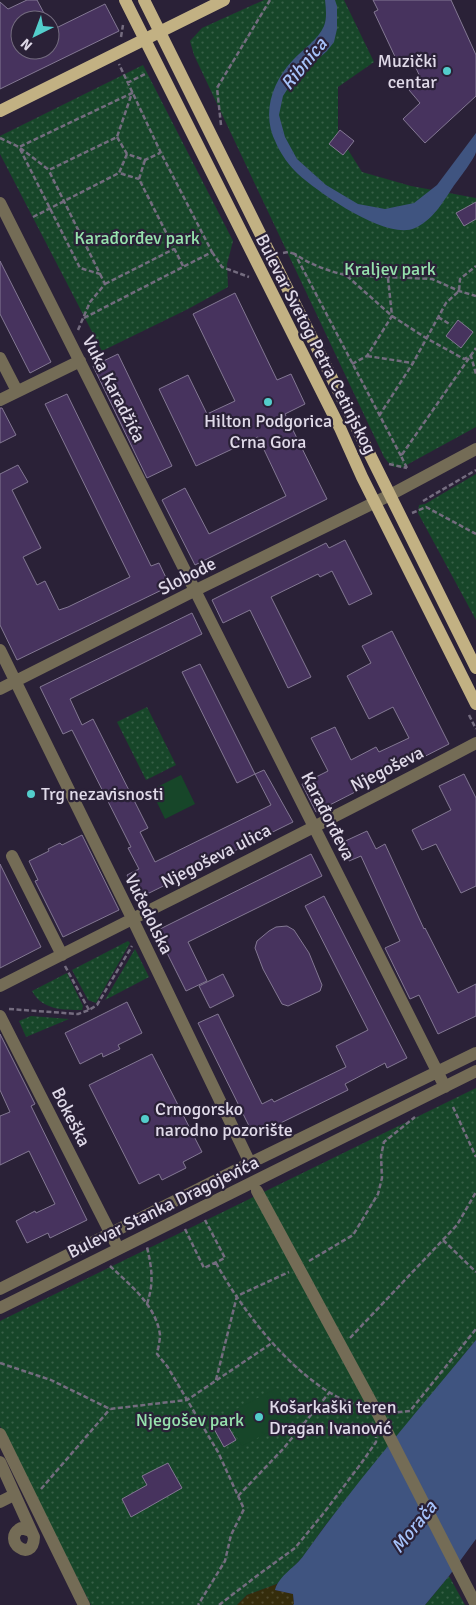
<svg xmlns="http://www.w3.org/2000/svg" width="476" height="1605" font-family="Signika,sans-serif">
  <defs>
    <pattern id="grass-dots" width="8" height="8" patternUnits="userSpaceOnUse" patternTransform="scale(1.25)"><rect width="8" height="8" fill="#174629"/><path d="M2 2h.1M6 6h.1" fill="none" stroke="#386048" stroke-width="1.8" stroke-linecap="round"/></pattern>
    <pattern id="sand-dots" width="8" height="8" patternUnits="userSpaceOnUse" patternTransform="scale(1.25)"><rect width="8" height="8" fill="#352d0c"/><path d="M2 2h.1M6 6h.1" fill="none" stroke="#524b2f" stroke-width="1.8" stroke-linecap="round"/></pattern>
  </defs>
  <rect width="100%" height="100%" fill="#2a2137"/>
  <path fill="url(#grass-dots)" d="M264 0H344L374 62 338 87V134L362 172 411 186 476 198V427L401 468 391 466 384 457 194 55 190 41 202 28Z
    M143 65 233 241 227 264 228 287 188 309 102 351 0 154V136Z
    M476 474V620L418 513 419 505 425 504Z
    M147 707 176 765 146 780 117 722Z
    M128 941 130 943 96 1003 88 1000 72 970Z
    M135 949 149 977 105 1000Z
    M67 973 83 1006 82 1010C63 1010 42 1010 32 991Z
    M31 1016 69 1019 26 1037 19 1021Z
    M476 1088V1340L324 1527 303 1557 277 1584 247 1595 237 1605H91L0 1426V1321Z
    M449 1576 465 1605H425Z"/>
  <path fill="url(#sand-dots)" d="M277 1584 275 1590 293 1594 294 1604 293 1605H237L247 1595Z"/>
  <path fill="#174629" d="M181 775 195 804 165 819 151 790Z
    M277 1388 293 1419 242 1446 225 1415Z"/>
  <path fill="#3f5480" d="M325 0H335L337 6V29L334 42 327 51 292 82 283 96 279 115 285 137 297 159 326 185 358 204 385 209 414 203 437 185 476 133C476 139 476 146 476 152 475 158 458 180 453 187 443 202 433 220 415 228 387 241 319 193 298 174 290 167 280 153 276 143 261 114 272 82 293 60 303 49 318 40 324 26 327 18 326 9 325 0Z
    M476 1340V1539L449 1576 425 1605H293L294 1604 293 1594 275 1590C279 1575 296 1567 304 1555 357 1480 418 1411 476 1340Z"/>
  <path fill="#47335e" stroke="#837893" d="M27 0H37L45 15 34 20H20V50H50V31L105 4 119 31 0 89V2L8 9Z
    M373 0H451L476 55V96L425 143 403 119 420 103 409 90 421 79 411 57 398 63 374 12 378 10Z
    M340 130 354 141 343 155 329 144Z
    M476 202V219L464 226 456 213Z
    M0 261 51 362 30 373 0 314Z
    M235 293 277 380 291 374 305 404 285 414 327 499 195 565 162 500 185 488 209 534 286 496 258 437 196 466 159 389 188 375 207 414 235 401 193 314Z
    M458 320 473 332 461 348 446 336Z
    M118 354 172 466 147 478 93 366Z
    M67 394 151 566 159 563 170 586 17 660 0 625V474L18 465 28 482 12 490 41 548 23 557 37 585 45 581 59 610 68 607 130 577 45 404Z
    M0 408H2L16 435 0 443Z
    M345 540 372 594 349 605 332 571 320 577 318 574 271 597 311 677 288 688 250 610 223 623 212 600 326 543 329 548Z
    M192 613 202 634 70 699 82 725 93 719 148 828 140 832 155 862 271 805 255 774 264 770 293 822 139 898 127 875 139 869 128 848 131 847 72 730 63 734 40 687Z
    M392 631 449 744 316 812 302 784 328 771 311 738 335 727 351 760 376 747 379 752 409 738 393 707 369 719 347 676 371 663 362 646Z
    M200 664 255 774 237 783 182 672Z
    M464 774 476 798V886L461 893 436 844 422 850 412 830 451 810 439 786Z
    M367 831 376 849 385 844 424 929 425 928 458 993 476 984V1016L438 1034 419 995 410 999 385 948 400 941 361 856 349 861 341 843Z
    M82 835 119 910 63 937 35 881 38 880 29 861 49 851 48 849 60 843 62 845Z
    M311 854 322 876 188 942 207 981 186 991 156 931Z
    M0 864 41 947 0 968Z
    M324 896 407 1058 387 1068 385 1063 345 1084 348 1090 254 1136 198 1023 218 1014 262 1104 272 1099 274 1102 346 1067 336 1046 368 1030 305 906Z
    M287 926 294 930 309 953 322 985 320 991 288 1006 282 1004 276 993 263 969 255 948 257 941 269 931 276 927Z
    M223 974 234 996 210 1008 199 986Z
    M127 1002 142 1033 118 1045 120 1049 103 1057 102 1053 80 1064 65 1033Z
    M0 1034 35 1104 31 1106 87 1220 50 1238 48 1233 27 1243 16 1221 35 1211 36 1213 55 1204 29 1151 0 1165V1116L10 1112 0 1090Z
    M152 1054 202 1152 183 1162 186 1168 162 1180 159 1174 139 1184 89 1085Z
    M225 1421 236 1440 224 1447 213 1427Z
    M168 1463 182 1488 131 1517 122 1499 147 1485 142 1476Z"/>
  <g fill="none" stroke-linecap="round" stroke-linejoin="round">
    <path stroke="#746c7f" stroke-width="2.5" stroke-dasharray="5 2.5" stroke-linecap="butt" d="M121 37 123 25
      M127 83 147 73
      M221 125 217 88 270 0
      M117 137 127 154 145 160 160 153
      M0 138 19 147 49 170 117 137 132 93 19 147
      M20 149 80 268 100 274 49 171
      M127 154 119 173 139 179
      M145 160 139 179 183 266
      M33 217 119 173
      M212 252 222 267 249 277
      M283 253 288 252 295 254
      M347 276 392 316 426 338 464 359 471 356 476 374
      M105 284 174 249
      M438 317 451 325
      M84 318 212 252 161 153 119 64
      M78 330 90 302 105 284 100 274
      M367 356 413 363
      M352 364 367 356 392 316 388 278
      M379 416 413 363 446 303 459 291 460 279 476 266
      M401 456 295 254C311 265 326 270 345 275L432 279 459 291 476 296
      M389 464 407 468
      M407 468 401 456 476 348
      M423 501 476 470
      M412 513 426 507 476 534
      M469 715 476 729
      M65 966 89 1010
      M9 1009 78 1014 89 1010 97 1005 132 946
      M453 1107 476 1157
      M185 1229 204 1268 225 1258 205 1220
      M443 1240 476 1272
      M309 1261 353 1235 378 1194 382 1178 381 1156 384 1142 415 1117
      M216 1263C244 1314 302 1390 360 1406
      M110 1266C130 1285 156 1305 160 1335 160 1341 158 1348 157 1354L167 1366 218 1452 244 1509 231 1535 225 1561 198 1605
      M147 1304C154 1283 152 1269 147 1247
      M350 1338 457 1225 476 1192
      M0 1363 51 1380 110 1409 187 1400 272 1343
      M216 1380 237 1296 289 1272
      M390 1413 410 1411 476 1329
      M41 1489 110 1409
      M238 1496 283 1449 329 1393
      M219 1605 258 1575 295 1548 323 1514 360 1465 376 1442V1437"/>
    <path stroke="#746c56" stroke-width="12" d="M0 203 445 1087
      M0 358 17 391
      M0 400 80 361
      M0 650 132 918 250 1163
      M0 689 196 590 390 495 476 449
      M12 856 62 955
      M0 986C159 905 319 826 476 743
      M0 1016 115 1242
      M257 1191 380 1418 476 1605
      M0 1289 250 1163 476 1053
      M0 1308 476 1071
      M0 1434 84 1605
      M0 1462 34 1537C33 1565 0 1540 21 1528L31 1531
      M0 1502 14 1495"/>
    <path stroke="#c2b183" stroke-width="12" d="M125 0 340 428 362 477 476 704
      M144 0 476 668
      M0 111 224 0"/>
  </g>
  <g fill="#53cdcb" stroke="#2a2137" stroke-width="2">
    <circle cx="447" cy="71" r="5"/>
    <circle cx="268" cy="402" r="5"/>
    <circle cx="31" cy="794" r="5"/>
    <circle cx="145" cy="1119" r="5"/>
    <circle cx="259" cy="1417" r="5"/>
  </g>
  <g text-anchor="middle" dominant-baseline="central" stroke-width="4.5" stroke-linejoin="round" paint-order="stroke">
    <g font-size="18" fill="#e0dae9" stroke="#2a2137" text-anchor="start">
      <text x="437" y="61" text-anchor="end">Muzički<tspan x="437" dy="21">centar</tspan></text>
      <text x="268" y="421" text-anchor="middle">Hilton Podgorica<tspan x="268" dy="21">Crna Gora</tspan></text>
      <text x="41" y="794">Trg nezavisnosti</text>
      <text x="155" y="1109">Crnogorsko<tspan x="155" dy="21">narodno pozorište</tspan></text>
      <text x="269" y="1407">Košarkaški teren<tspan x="269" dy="21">Dragan Ivanović</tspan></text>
    </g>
    <g font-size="18" fill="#96e2ad" stroke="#2a2137">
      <text x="137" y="238">Karađorđev park</text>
      <text x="390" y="269">Kraljev park</text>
      <text x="190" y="1420">Njegošev park</text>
    </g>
    <g font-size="18" fill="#e0dae9" stroke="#2a2137">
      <text transform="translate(316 344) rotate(63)">Bulevar Svetog Petra Cetinjskog</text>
      <text transform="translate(114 389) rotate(63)">Vuka Karadžića</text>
      <text transform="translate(187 576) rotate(-27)">Slobode</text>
      <text transform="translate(387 769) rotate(-27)">Njegoševa</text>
      <text transform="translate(328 816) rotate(63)">Karađorđeva</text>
      <text transform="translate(216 856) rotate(-27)">Njegoševa ulica</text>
      <text transform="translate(149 914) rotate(64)">Vučedolska</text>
      <text transform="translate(71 1117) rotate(63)">Bokeška</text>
      <text transform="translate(163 1207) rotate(-26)">Bulevar Stanka Dragojevića</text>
    </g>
    <g font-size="19" font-style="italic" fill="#a6c2fa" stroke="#2a2137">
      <text transform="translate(304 64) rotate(-51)">Ribnica</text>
      <text transform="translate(414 1527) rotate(-51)">Morača</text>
    </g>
  </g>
  <g transform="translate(35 35) rotate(222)"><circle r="24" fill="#2a2137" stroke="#736b7e"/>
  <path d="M0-4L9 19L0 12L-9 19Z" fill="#53cdcb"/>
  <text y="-8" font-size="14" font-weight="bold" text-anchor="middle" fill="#e0dae9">N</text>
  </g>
</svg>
